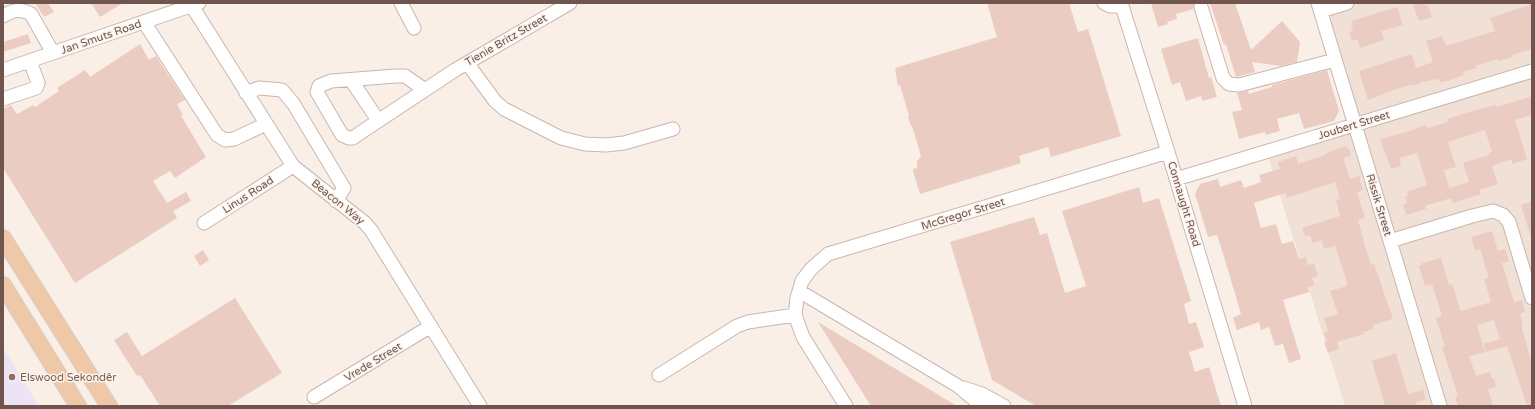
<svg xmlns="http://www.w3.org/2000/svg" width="1535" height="409" font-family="'Varela Round',sans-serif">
  <rect width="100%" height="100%" fill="#f9efe6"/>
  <path fill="#f0e0d6" d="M1317 3H1532V406H1345L1267 153 1354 125Z"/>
  <path fill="#ece3f5" d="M3 348 39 406H3Z"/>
  <path fill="#ebccc2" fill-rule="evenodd" d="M35 3H48L54 12 44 17Z
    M91 3H123L100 17Z
    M987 3H1069L1078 32 1088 29 1121 136 1051 157 1048 147 1019 156 1021 163 920 194 913 171V169L917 168V161L921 156 912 126H911L908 117 909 116 900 85 898 86 895 68 997 37Z
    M1151 3H1194L1193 9 1176 14 1177 19 1167 22 1168 24 1158 27Z
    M1210 3H1235L1251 50 1282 21 1300 42 1297 62 1281 66 1252 62 1255 72 1236 77 1226 44 1224 45Z
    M1421 3H1424L1425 6 1428 5 1432 17 1419 21 1413 5Z
    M1532 4V49L1512 55 1513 57 1498 61V59L1475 66 1476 68 1463 72 1464 75 1447 81 1440 82 1439 79 1421 82 1422 83 1413 86 1412 84 1394 90 1368 100 1359 71 1412 54 1416 68 1433 62 1426 41 1442 36 1446 46 1495 31 1490 18Z
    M1397 7 1403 25 1381 31 1384 40 1360 48 1357 39 1352 41 1349 32 1353 31 1351 26 1353 25 1352 21Z
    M28 34 31 43 3 52V42Z
    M1198 38 1209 78 1211 77 1217 97 1202 101 1201 96 1186 101 1180 82 1172 85 1161 49Z
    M140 44 149 60 156 56 185 100 177 104 183 115 181 116 206 157 175 178 170 171 153 181 167 203 186 192 191 201 173 211 177 218 75 283 3 168V109L11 105 17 114 33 105 35 107 59 91 57 88 85 70 90 77Z
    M1327 70 1339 111 1334 121 1304 129 1299 113 1277 119 1280 131 1266 135 1265 132 1239 139 1232 112 1242 110 1237 93 1248 91 1249 94 1272 87V85Z
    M1532 96V115L1515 120 1527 159 1513 164 1511 159 1492 166 1498 184 1479 190 1481 194 1453 203 1451 198 1425 206 1426 209 1406 215 1403 205 1407 204 1405 197 1408 196 1407 192 1427 185 1417 153 1399 158 1401 166 1391 169 1380 139 1414 130V129L1426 125 1427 128 1448 122 1447 119 1472 111 1496 105 1497 107ZM1485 130 1492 152 1489 153V155L1463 163 1469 182 1449 188 1444 170 1456 167 1448 142Z
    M1345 146 1349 149 1351 156 1343 158 1350 179 1359 176 1363 190 1357 192 1365 218 1358 220 1365 246 1371 265 1374 264 1393 319 1373 325 1374 329 1364 332V334L1337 342 1339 349 1328 353 1324 342 1327 341 1324 332 1328 331 1324 318 1338 314 1330 291 1347 286V282L1335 246 1324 249 1322 240 1313 243 1310 235 1305 236 1302 228 1340 216 1336 200 1340 199 1335 182 1287 198 1285 193 1254 203 1261 228 1276 224 1282 244 1293 241 1299 259 1306 257 1308 265 1314 264 1318 276 1312 278 1314 285 1308 287 1309 292 1283 300 1301 359 1289 363 1283 344 1275 346 1269 327 1261 330 1259 322 1237 330 1233 318 1241 314 1225 260 1217 235 1208 237 1195 194 1200 184 1218 179 1220 187 1241 180 1244 188 1261 182 1259 175 1280 169 1278 162 1296 156 1298 164 1326 155 1325 154Z
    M1139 187 1143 203 1159 198 1191 301 1184 304 1189 324 1196 322 1204 347 1189 352 1195 372 1209 367 1221 406H1036L992 380 950 242 1034 217 1040 235 1047 233 1065 293 1086 286 1062 211Z
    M1532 201V234H1530L1521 205Z
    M1492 231 1498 251 1505 249 1509 261 1502 263 1514 302 1522 300 1525 312 1520 314 1523 324 1521 325 1532 363V406H1527L1507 346 1486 352 1484 344 1500 339 1494 320 1477 325 1485 352 1469 356 1476 376 1490 372 1492 379 1494 378 1496 387 1488 389 1493 406H1458L1455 397 1458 396 1442 347H1445L1436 318 1442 316 1432 284 1425 286 1419 266 1423 265 1422 263 1441 258 1449 285 1452 284 1461 311 1491 302 1484 279 1489 278 1480 249 1475 250 1471 237Z
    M203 250 209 260 200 266 194 256Z
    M235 298 282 373 228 406H160L140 375 137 376 114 340 127 332 142 356Z
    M818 322 957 406H871Z
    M1396 353 1408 394 1423 390 1426 399 1416 403 1417 406H1385L1372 361Z"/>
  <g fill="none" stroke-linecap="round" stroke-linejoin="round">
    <defs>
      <path id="minor" d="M190 3 293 166 365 223 371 230 480 406
        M401 3 414 28
        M1104 3 1110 6H1122
        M1121 3 1168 152 1245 406
        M1318 3 1440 406
        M1201 7 1223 78 1229 84 1239 85 1335 60
        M1321 11 1347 3
        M3 16C13 10 21 8 31 14L53 53
        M144 22 217 135 225 140 234 139 266 124
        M467 63 495 101 504 109 561 138 585 144 606 145 624 143 673 129
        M3 70 199 3
        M351 80 378 120
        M425 90 405 76H396L331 81 319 86 317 92 342 135 349 138H353L360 133 455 70 570 3
        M246 93 259 88 282 90 293 103 344 188 336 201
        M3 99 36 88 38 83 30 61
        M1176 179 1532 71
        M204 223 293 166
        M1390 241 1472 216 1493 211 1503 215 1509 222 1532 298
        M799 291 958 386 982 406
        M659 375 737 326 748 322 795 315
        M964 388 982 394 1004 406
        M314 397 431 326
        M846 406 803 337 795 315 797 298 802 281 811 269 828 254 1168 152"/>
      <path id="major" d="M3 238 109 406
        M3 285 78 406"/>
    </defs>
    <use href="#minor" stroke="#c9b6ae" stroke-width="15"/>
    <use href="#major" stroke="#d4ccca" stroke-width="18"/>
    <use href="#minor" stroke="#fff" stroke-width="13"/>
    <use href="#major" stroke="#efc9a7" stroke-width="16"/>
  </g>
  <circle fill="#8d6e63" stroke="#fcf3ec" stroke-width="1.5" cx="12" cy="377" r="4"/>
  <g text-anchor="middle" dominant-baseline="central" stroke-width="3" stroke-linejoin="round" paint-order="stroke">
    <g font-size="11" fill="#6f554e" stroke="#fcf3ec">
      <text transform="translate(101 37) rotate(-19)">Jan Smuts Road</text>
      <text transform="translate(506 40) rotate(-30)">Tienie Britz Street</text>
      <text transform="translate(1354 125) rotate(-17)">Joubert Street</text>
      <text transform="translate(248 195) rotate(-33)">Linus Road</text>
      <text transform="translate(338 202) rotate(39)">Beacon Way</text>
      <text transform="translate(1184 204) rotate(73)">Connaught Road</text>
      <text transform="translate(1379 205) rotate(73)">Rissik Street</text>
      <text transform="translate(963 214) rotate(-17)">McGregor Street</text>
      <text transform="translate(373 362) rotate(-31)">Vrede Street</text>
    </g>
    <g font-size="11" fill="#785e54" stroke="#fcf3ec" text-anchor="start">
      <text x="20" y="377">Elswood Sekondêr</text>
    </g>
  </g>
  <rect width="1535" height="409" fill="none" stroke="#6f554e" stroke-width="8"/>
</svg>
